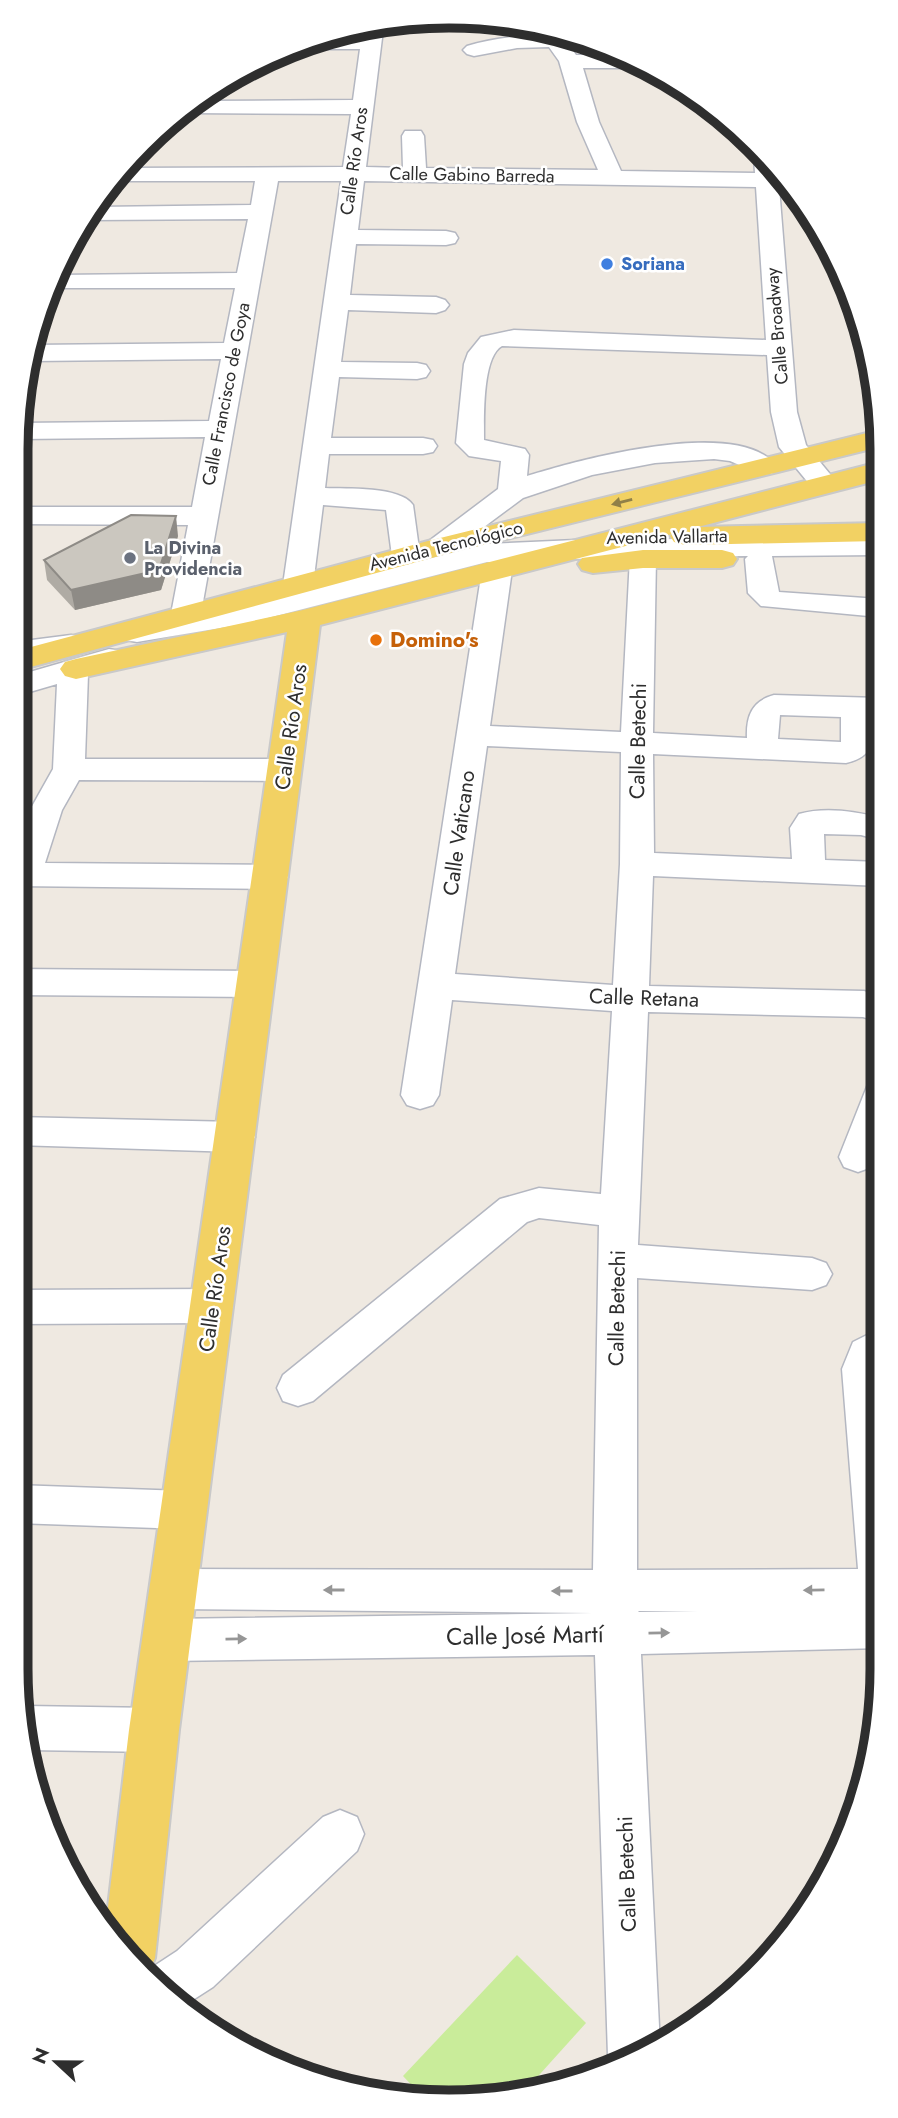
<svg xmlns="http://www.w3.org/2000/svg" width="898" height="2118" font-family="Jost,sans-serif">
  <rect width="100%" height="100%" fill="#efe9e1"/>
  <path fill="#c9ec9a" d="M517 1955 586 2023 522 2094H420L403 2076Z"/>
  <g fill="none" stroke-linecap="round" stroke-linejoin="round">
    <defs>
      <path id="minor" d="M381 27 383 30 366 167 403 168 402 136 405 131H421L424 136 426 168 598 170 577 122 559 61 549 47 517 48 474 56 467 54 463 50 467 46C491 39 515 36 540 35L541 33 562 35 576 55H622L643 66 635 68H583L599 122 621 171 755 173 754 157 761 151 775 164 778 173H781L790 186 779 187 797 412 806 445 839 485 835 491 825 493 815 491 779 447 771 412 767 355 502 346C482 357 484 418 484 440L525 449 529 455 527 476C578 460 741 415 777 467L773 473 763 475 730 461 714 459 655 463 592 475 523 498 449 553 439 556 429 553 425 547 429 541 498 489 501 461 469 456 456 443 464 364 468 353 481 337 514 330 766 340 756 187 364 181 358 230 446 231 455 233 458 238 455 243 446 245 356 244 350 295 436 297 445 300 449 305 445 310 436 313 348 310 341 362 417 363 426 365 430 371 426 377 417 379 339 377 331 438H423L433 440 437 446 433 452 423 454H329L325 488C347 489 400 486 413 505L420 556 416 562 406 565 396 562 392 556 386 510 323 505 313 585 310 589 487 544 576 540 879 537V555L772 556 779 592 879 599V617L761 606 748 593 745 559 748 556 656 557 653 733 747 738C746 716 752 701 774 695L879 698V718H872C873 743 874 756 846 763L653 754 654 853 792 859 790 828 799 814C824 807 855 811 880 818V840L861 835 824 834 825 860 880 862V886L653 876 649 986 864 991 880 996V1022L863 1017 648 1012 638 1245 812 1258 826 1263 832 1274 826 1285 812 1290 637 1278V1570L858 1569 842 1369 853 1342 881 1328 882 1648 641 1654 660 2047 611 2065 608 2056 595 1655 168 1661 152 1655 145 1640 152 1625 168 1619 593 1613 174 1609 158 1603 152 1589 158 1575 174 1569 593 1570 599 1225 539 1218 527 1222 313 1401 298 1406 283 1401 277 1388 283 1375 500 1199 539 1188 601 1194 612 1011 452 1000 439 1095 433 1105 420 1109 407 1105 401 1095 482 570 487 564 497 561 507 564 512 570 490 726 621 732 630 557 487 562 244 624 137 642 126 640 122 633 126 626 174 618 171 614 188 525 16 524V507H192L205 437 19 439 20 423 209 421 221 359 32 361 33 345 224 343 235 288H51L59 275 237 273 248 219 90 220 98 207 251 205 255 181H113L121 168 343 167 351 114 189 113 204 101 353 100 360 49H323L314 45 346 37H362V32ZM278 181H341L283 585 288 591 295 593 201 613ZM780 715 841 717V742L778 739ZM487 746 621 752 620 864 613 985 455 974ZM638 1611H698L639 1612Z
        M71 635 82 637 86 644 82 651 16 660V642Z
        M109 649 120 651 124 658 120 665 88 674 85 759H285L296 763 301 770 296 777 285 781 79 780 62 810 45 863 271 865 283 869 288 877 283 885 271 889 16 886V849L30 810 53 769 57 684 16 696V676Z
        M16 969 256 971 269 975 274 984 269 993 256 997 16 995Z
        M881 1080V1147L872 1167 858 1172 844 1167 839 1157 868 1084Z
        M16 1117 236 1122 249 1127 255 1137 249 1147 236 1152 16 1145Z
        M213 1289 227 1294 233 1306 227 1318 213 1323 16 1324V1290Z
        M16 1485 184 1491 199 1496 206 1510 199 1524 184 1529 16 1523Z
        M26 1706 154 1708 171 1714 178 1730 171 1746 154 1752 29 1750 22 1707Z
        M340 1810 357 1817 364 1834 357 1851 213 1987 185 2005 145 1972 177 1951 323 1817Z"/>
      <path id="major" d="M879 430V447L450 553 16 671V651L428 541Z
        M879 462V480L698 527 879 523V541L685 545 674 542 670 536 672 534 320 625 179 1730 155 1958 148 1975 123 1954 106 1924 129 1730 287 632 76 679 65 676 60 669 65 662 76 659 303 610Z
        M643 550H722L733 553 737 559 733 565 722 568H643L593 573 582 570 578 564 582 558Z"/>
    </defs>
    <use href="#minor" stroke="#b4b7c1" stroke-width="3"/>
    <use href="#major" stroke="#c9c9c9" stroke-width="4"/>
    <use href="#minor" fill="#fff" fill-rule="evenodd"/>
    <use href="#major" fill="#f2d163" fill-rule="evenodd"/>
  </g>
  <path fill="#afaba4" d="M178 536 161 590 75 610 47 580 44 560Z"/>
  <path fill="#8e8b86" d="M176 516 178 536 161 590 75 610 71 590Z"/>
  <path fill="#cbc7bf" stroke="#8e8b86" stroke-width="2" d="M131 515 176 516 159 570 71 590 44 560Z"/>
  <defs><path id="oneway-solid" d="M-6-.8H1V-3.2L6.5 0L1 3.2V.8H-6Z" transform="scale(1.75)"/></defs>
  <use fill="#908048" href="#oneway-solid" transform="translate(622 502) rotate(166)"/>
  <g fill="#969696">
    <use href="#oneway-solid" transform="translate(334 1590) rotate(-180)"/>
    <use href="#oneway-solid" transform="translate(814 1590) rotate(179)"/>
    <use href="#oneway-solid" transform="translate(562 1591) rotate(-180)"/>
    <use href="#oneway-solid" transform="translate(659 1633) rotate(-1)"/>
    <use href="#oneway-solid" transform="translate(236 1639) rotate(-1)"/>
  </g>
  <circle fill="#3f7fe0" stroke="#fff" stroke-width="2.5" cx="607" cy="264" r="7"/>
  <circle fill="#6b7280" stroke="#fff" stroke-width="2.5" cx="130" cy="558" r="7"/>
  <circle fill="#e8710a" stroke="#fff" stroke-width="2.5" cx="376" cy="640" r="7"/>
  <g text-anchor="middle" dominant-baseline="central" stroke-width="5" stroke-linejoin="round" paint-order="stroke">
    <g font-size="18" fill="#2e2e2e" stroke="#fff">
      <text transform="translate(354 161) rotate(-82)">Calle Río Aros</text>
      <text transform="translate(472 175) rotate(1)">Calle Gabino Barreda</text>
      <text transform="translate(777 326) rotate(-95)">Calle Broadway</text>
      <text transform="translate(226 394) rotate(-79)">Calle Francisco de Goya</text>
      <text transform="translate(667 537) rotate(-1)">Avenida Vallarta</text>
      <text transform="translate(446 546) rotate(-14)">Avenida Tecnológico</text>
    </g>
    <g font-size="18" font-weight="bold" fill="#366cbe" stroke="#fff" text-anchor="start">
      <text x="621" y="264">Soriana</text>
    </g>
    <g font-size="18" font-weight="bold" fill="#5b616d" stroke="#fff" text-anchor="start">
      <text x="144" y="548">La Divina<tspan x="144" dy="21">Providencia</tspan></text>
    </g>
    <g font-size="21" font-weight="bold" fill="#c56008" stroke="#fff" text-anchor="start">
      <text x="390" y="640">Domino's</text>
    </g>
    <g font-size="21" fill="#2e2e2e" stroke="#fff">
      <text transform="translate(291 727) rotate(-82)">Calle Río Aros</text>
      <text transform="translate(638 741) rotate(-89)">Calle Betechi</text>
      <text transform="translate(459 833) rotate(-82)">Calle Vaticano</text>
      <text transform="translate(644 998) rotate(2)">Calle Retana</text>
      <text transform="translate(215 1289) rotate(-82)">Calle Río Aros</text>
      <text transform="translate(617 1308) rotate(-89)">Calle Betechi</text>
      <text transform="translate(627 1874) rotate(-92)">Calle Betechi</text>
    </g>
    <g font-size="24" fill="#2e2e2e" stroke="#fff">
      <text transform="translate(525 1635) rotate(-1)">Calle José Martí</text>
    </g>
  </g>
  <path d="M0 0H898V2118H0ZM449 28H449A421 421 0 0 1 870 449V1669A421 421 0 0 1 449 2090H449A421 421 0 0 1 28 1669V449A421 421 0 0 1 449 28Z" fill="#fff" fill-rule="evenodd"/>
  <path fill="none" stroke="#2e2e2e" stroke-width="9" d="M449 28H449A421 421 0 0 1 870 449V1669A421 421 0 0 1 449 2090H449A421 421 0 0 1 28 1669V449A421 421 0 0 1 449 28Z"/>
  <g transform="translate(56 2062) rotate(292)" stroke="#ffffff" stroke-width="5" paint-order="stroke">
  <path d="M0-5L12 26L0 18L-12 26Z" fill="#2e2e2e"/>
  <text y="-10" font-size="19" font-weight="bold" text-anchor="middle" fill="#2e2e2e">N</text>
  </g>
</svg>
